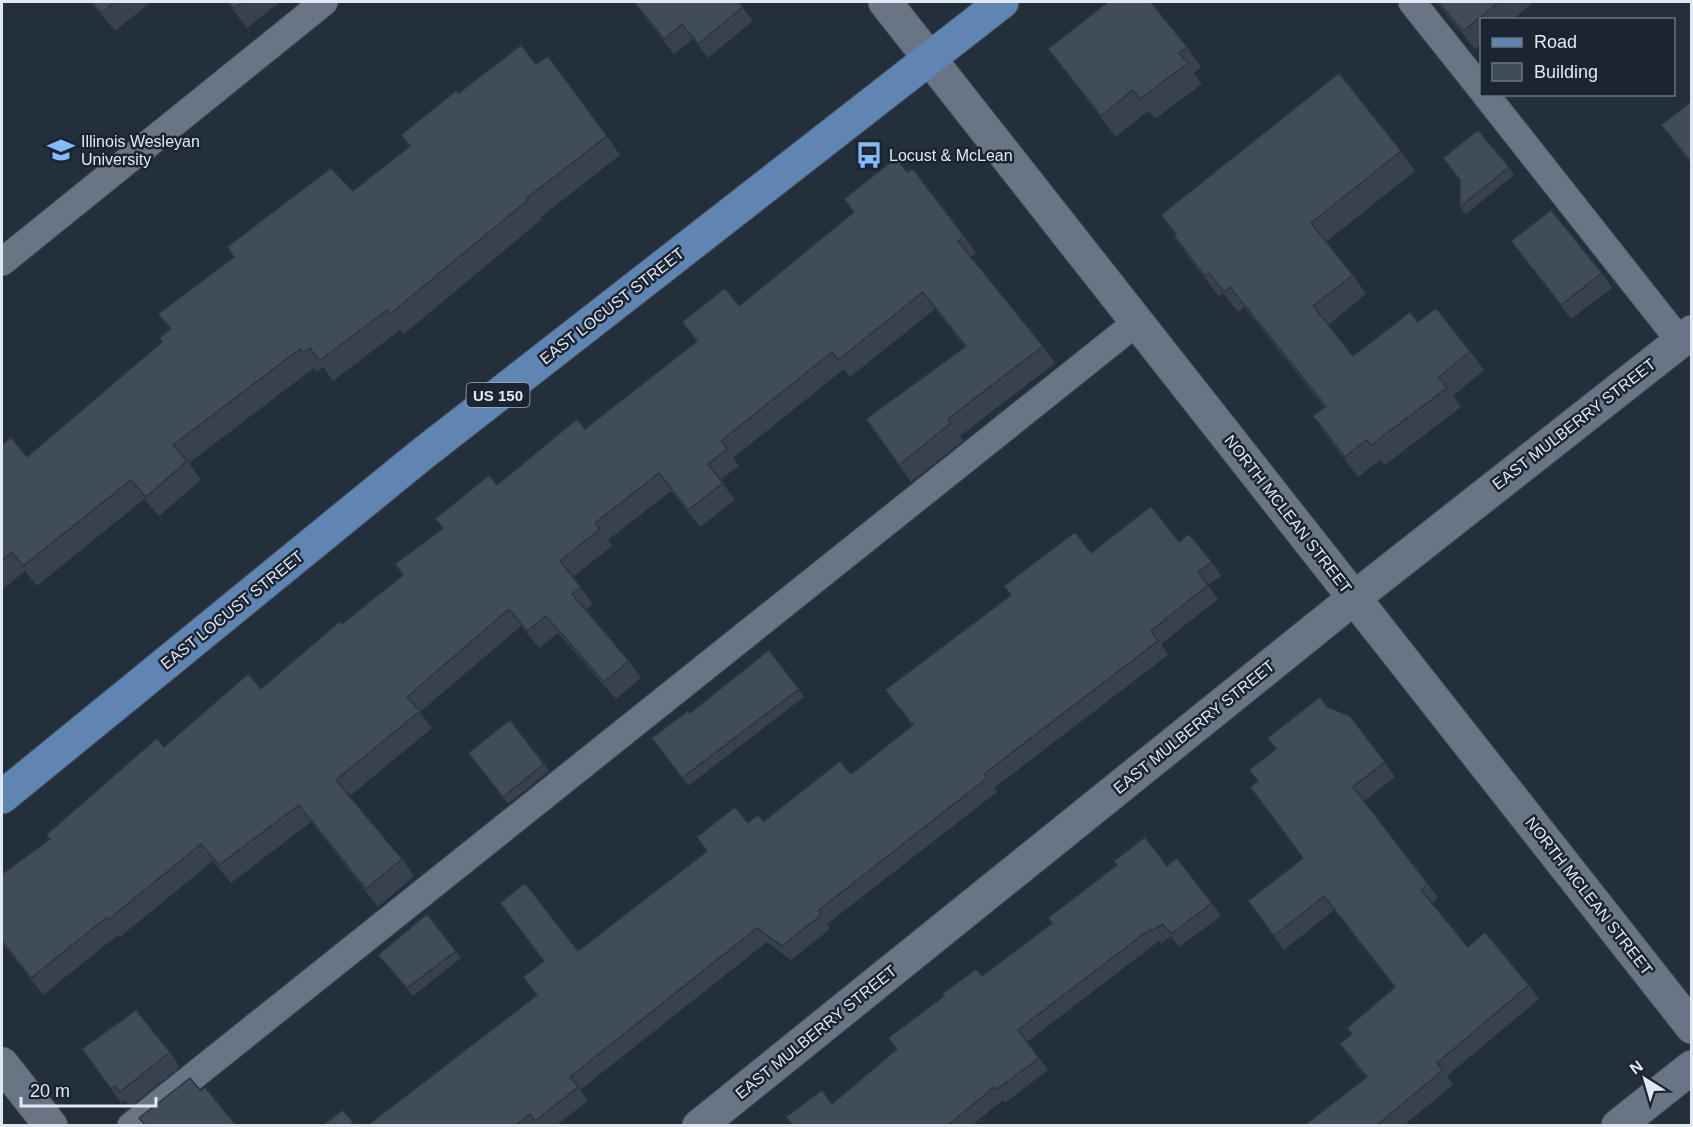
<svg xmlns="http://www.w3.org/2000/svg" width="1693" height="1127" font-family="Arial,sans-serif">
  <rect width="100%" height="100%" fill="#242f3c"/>
  <g fill="none" stroke-linecap="round" stroke-linejoin="round">
    <defs>
      <path id="service" d="M1412 2 1482 90
        M1485 94 1680 341
        M2 262 324 2
        M131 1126 1137 322"/>
      <path id="minor" d="M885 2 1692 1027
        M2 1064 51 1126
        M699 1126 1354 598 1692 332
        M1618 1126 1692 1067"/>
      <path id="primary" d="M2 797 421 455 1002 2"/>
    </defs>
    <use href="#service" stroke="#444d59" stroke-width="29"/>
    <use href="#minor" stroke="#444d59" stroke-width="35"/>
    <use href="#primary" stroke="#444d59" stroke-width="35"/>
    <use href="#service" stroke="#697585" stroke-width="27"/>
    <use href="#minor" stroke="#697585" stroke-width="33"/>
    <use href="#primary" stroke="#5f85b3" stroke-width="33"/>
  </g>
  <path fill="#38414e" d="M90 2H151L115 31Z
    M227 2H280L247 28Z
    M633 2H739L753 21 708 58 693 39 674 54Z
    M1436 2H1534L1512 20H1482V44L1475 49Z
    M1187 47 1201 67 1194 73 1202 84 1155 119 1148 111 1116 137 1063 69 1048 49Z
    M536 64 607 136 620 155 541 217 542 219 404 334 400 330 333 381 323 367 317 372 314 368 189 463 201 480 159 516 144 499 37 586 25 571 2 590V445L27 457 162 342 170 330 158 314 353 191 409 147 401 135 459 93Z
    M1692 101V165L1661 125Z
    M1401 151 1415 171 1326 242 1353 275 1366 294 1328 325 1353 356 1418 322 1470 351 1484 370 1453 396 1461 407 1385 465 1380 460 1358 477 1326 435 1313 416 1324 407 1244 307 1238 312 1223 293 1219 296 1187 256 1174 236 1175 235 1161 215Z
    M1443 158 1509 167 1514 175 1466 214 1460 207V181Z
    M907 172 964 236 976 253 971 257 1043 346 1055 363 960 436 963 441 911 482 866 419 965 347 935 309 850 377 844 369 733 458 739 466 720 480 735 500 700 527 671 491 608 540 612 546 573 577 593 604 586 610 629 661 641 678 616 699 558 633 539 648 521 626 420 712 432 728 350 796 402 859 414 876 378 907 311 822 231 883 213 861 120 937 118 935 43 995 2 943V874L50 840 46 835 164 747 261 689 403 575 442 529 435 519 497 485 585 429 696 342 682 322 739 306 853 213 844 199Z
    M1511 241 1602 273 1612 288 1571 319 1521 255Z
    M1179 542 1212 562 1221 576 1208 585 1218 599 1161 644 1168 655 994 788 997 792 827 924 830 929 791 960 767 942 580 1090 588 1101 556 1125H368L536 996 523 977 543 961 500 903 578 951 707 852 697 837 748 823 764 821 851 774 912 726 885 690 1091 553Z
    M769 650 804 697 688 786 652 738 690 713Z
    M1327 707 1385 762 1395 777 1364 801 1428 884 1438 898 1432 904 1468 947 1529 985 1539 999 1447 1076 1453 1085 1404 1125H1305L1366 1078 1350 1058 1340 1044 1351 1034 1347 1028 1395 988 1334 910 1284 950 1248 901 1303 859 1250 787 1258 781 1249 770 1276 750 1267 738Z
    M468 753 544 764 549 771 508 804Z
    M1167 866 1212 903 1221 916 1179 947 1171 936 1161 944 1159 941 1027 1042 1048 1070 1005 1103 1003 1100 972 1125H791L832 1104 896 1050 888 1038 982 976Z
    M456 951 461 958 413 996 384 962 378 955Z
    M170 1052 180 1067 130 1107 125 1100 121 1103 92 1064Z"/>
  <path fill="#414c5b" stroke="#2e3540" stroke-width="1.5" d="M92 2H115L101 13Z
    M228 2H243L234 9Z
    M634 2H739L743 7 698 44 682 24 664 39Z
    M1108 2H1151L1187 47 1179 53 1188 63 1140 99 1133 90 1101 116 1048 49Z
    M1438 2H1499L1463 31Z
    M521 45 536 64 548 56 607 136 527 198 528 200 390 314 387 310 319 361 310 348 303 353 300 349 173 445 187 461 146 497 131 480 23 566 12 552 2 560V445L11 437 27 457 162 342 159 338 171 329 158 314 234 257 227 247 331 168 353 191 410 146 401 135 457 90 459 93Z
    M1339 73 1401 151 1311 223 1353 275 1313 306 1353 356 1410 312 1418 322 1436 308 1470 351 1439 377 1447 388 1371 445 1366 440 1345 457 1313 416 1326 406 1230 287 1224 292 1209 273 1205 276 1174 236 1176 234 1161 215Z
    M1692 101V163L1661 125Z
    M1478 130 1509 167 1460 207V180L1443 158Z
    M896 158 907 172 913 169 964 236 958 241 1043 346 948 419 951 423 899 465 866 419 966 346 923 292 838 360 832 352 721 441 727 449 708 464 723 483 688 510 659 473 595 523 600 529 560 561 581 587 572 594 629 661 604 682 546 616 527 631 509 609 407 697 420 711 336 780 402 859 366 889 299 805 219 865 201 844 108 920 106 918 31 978 2 941V874L50 839 46 835 157 738 164 747 248 674 261 689 340 621 342 624 403 575 395 564 443 528 435 519 489 475 497 485 577 419 585 429 697 341 682 322 725 288 739 306 854 212 844 199Z
    M1551 210 1602 273 1561 305 1511 241Z
    M1151 506 1179 542 1189 534 1212 562 1198 572 1208 585 1151 631 1158 641 984 774 987 778 818 911 821 915 782 946 757 928 570 1077 578 1087 535 1121 530 1114 516 1125H368L537 995 523 977 544 961 500 903 525 883 578 951 707 851 697 837 735 807 748 823 758 815 764 821 840 761 851 774 913 725 885 690 1011 595 1004 586 1075 532 1091 553Z
    M769 650 799 689 682 778 652 738 688 711 690 713Z
    M1320 697 1327 707 1350 716 1385 762 1353 787 1428 884 1421 890 1468 947 1485 932 1529 985 1437 1063 1443 1070 1377 1125H1305L1367 1077 1340 1044 1352 1034 1347 1028 1395 987 1324 896 1274 936 1248 901 1303 858 1250 787 1258 781 1249 770 1276 749 1267 738Z
    M510 720 544 764 503 797 468 753Z
    M1145 837 1167 866 1177 858 1212 903 1171 934 1163 924 1152 931 1150 929 1018 1030 1039 1058 996 1090 994 1087 948 1125H792L786 1117 822 1090 832 1104 897 1049 888 1038 944 996 942 994 976 969 982 976 1052 923 1048 918 1117 865 1114 861Z
    M427 914 456 951 407 988 378 955Z
    M136 1010 170 1052 120 1092 115 1086 111 1089 82 1049Z
    M190 1078 201 1091 205 1087 236 1125H145L139 1118Z
    M343 1110 355 1125H323Z"/>
  <defs>
    <symbol id="university-bare" viewBox="-9 -9 18 18"><path d="M0-5L7-2L0 1L-7-2ZM-4 1L0 2.5L4 1V4Q0 6-4 4Z" fill="#86bbfb" stroke="#1b2532" stroke-width="2.5" paint-order="stroke"/></symbol>
    <symbol id="bus-bare" viewBox="-9 -9 18 18"><path d="M-5-6H5V4H4V6H2V4H-2V6H-4V4H-5ZM-3.5-4V0h7V-4ZM-3.5 1.2v1.5H-2V1.2ZM2 1.2v1.5H3.5V1.2Z" fill="#86bbfb" stroke="#1b2532" stroke-width="2.5" paint-order="stroke"/></symbol>
  </defs>
  <g fill-rule="evenodd">
    <use href="#university-bare" x="42" y="131" width="38" height="38"/>
    <use href="#bus-bare" x="850" y="136" width="38" height="38"/>
  </g>
  <g text-anchor="middle" dominant-baseline="central" stroke-width="5" stroke-linejoin="round" paint-order="stroke">
    <rect fill="#1b2532" stroke="#a6aeb8" stroke-width="1.5" x="466.5" y="383" width="63" height="24" rx="4.5"/>
    <g font-size="15" font-weight="bold" fill="#e1e8f1">
      <text x="498" y="395">US 150</text>
    </g>
    <g font-size="16" fill="#e1e8f1" stroke="#1b2532" text-anchor="start">
      <text x="81" y="141">Illinois Wesleyan<tspan x="81" dy="18">University</tspan></text>
      <text x="889" y="155">Locust &amp; McLean</text>
    </g>
    <g font-size="16" fill="#e1e8f1" stroke="#1b2532">
      <text transform="translate(612 306) rotate(-38)">EAST LOCUST STREET</text>
      <text transform="translate(1574 424) rotate(-38)">EAST MULBERRY STREET</text>
      <text transform="translate(1288 514) rotate(52)">NORTH MCLEAN STREET</text>
      <text transform="translate(232 610) rotate(-39)">EAST LOCUST STREET</text>
      <text transform="translate(1194 727) rotate(-39)">EAST MULBERRY STREET</text>
      <text transform="translate(1589 896) rotate(52)">NORTH MCLEAN STREET</text>
      <text transform="translate(816 1032) rotate(-39)">EAST MULBERRY STREET</text>
    </g>
  </g>
  <rect width="1693" height="1127" fill="none" stroke="#e1e8f1" stroke-width="6"/>
  <rect x="1480" y="18" width="195" height="78" fill="#1b2532" stroke="#6a737e" stroke-width="1.5"/>
  <rect x="1492" y="38" width="30" height="9" fill="#5f85b3" stroke="#6a737e" stroke-width="1.5"/>
  <text x="1534" y="48" font-size="18" fill="#e1e8f1">Road</text>
  <rect x="1492" y="63" width="30" height="18" fill="#414c5b" stroke="#6a737e" stroke-width="1.5"/>
  <text x="1534" y="78" font-size="18" fill="#e1e8f1">Building</text>
  <g transform="translate(1645 1079) rotate(323)" stroke="#1b2532" stroke-width="4.5" paint-order="stroke">
  <path d="M0-4.5L10 22L0 15L-10 22Z" fill="#e1e8f1"/>
  <text y="-9" font-size="16" font-weight="bold" text-anchor="middle" fill="#e1e8f1">N</text>
  </g>
  <path d="M21 1097v9h135v-9" fill="none" stroke="#e1e8f1" stroke-width="3"/>
  <text x="30" y="1097" font-size="18" fill="#e1e8f1" stroke="#1b2532" stroke-width="4.5" paint-order="stroke">20 m</text>
</svg>
